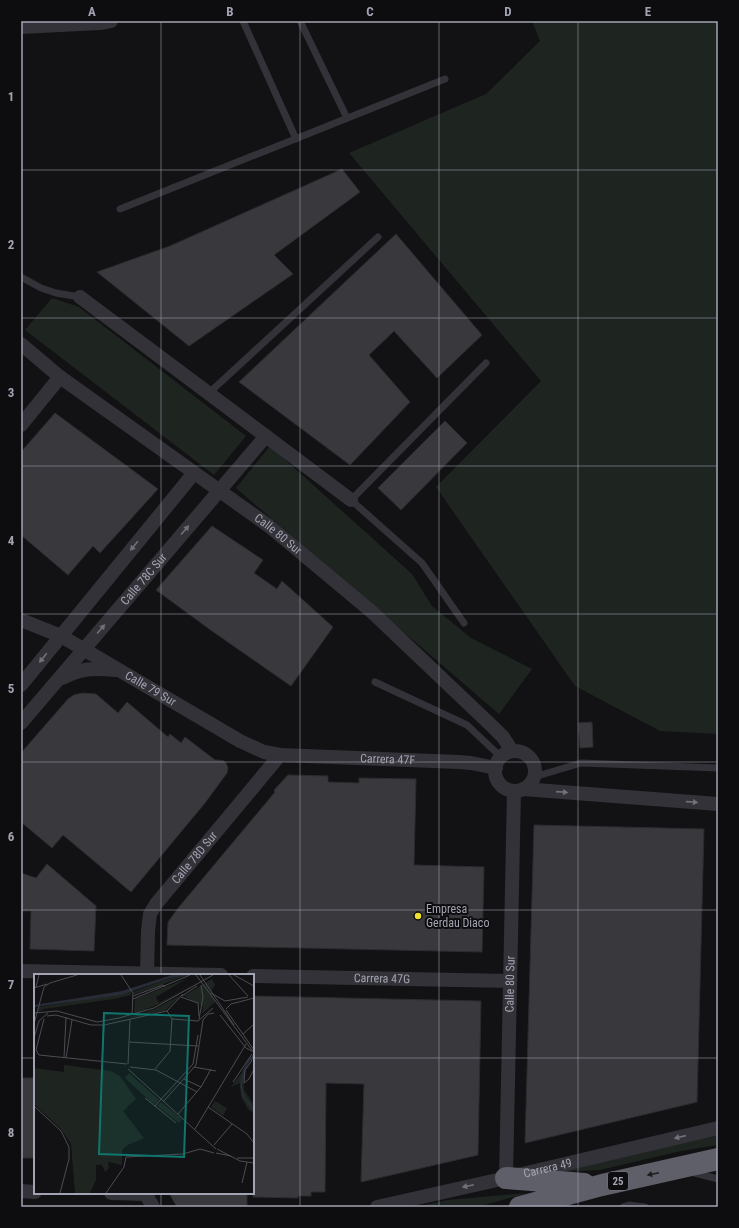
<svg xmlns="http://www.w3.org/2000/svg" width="739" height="1228" font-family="'Roboto Condensed',sans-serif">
  <rect width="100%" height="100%" fill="#121113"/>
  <path fill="#1e2520" d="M532 21H718V734L660 731 575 686 436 487 541 381 349 153 486 94 540 41Z
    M52 298 79 307 246 436 214 475 25 330Z
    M270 446 412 574 432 606 471 638 532 669 499 714 236 488Z
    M718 1132V1145L681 1151 600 1170 559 1172Z
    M527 1193 478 1207H415L447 1200Z"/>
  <path fill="#39383d" stroke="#2c2b2f" d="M342 169 360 192 274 255 293 274 189 346 97 272 170 246Z
    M396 234 482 335 437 378 394 331 369 355 410 402 350 465 239 382Z
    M55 413 158 489 100 553 93 546 68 575 21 535V452Z
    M445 421 467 443 401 510 378 488Z
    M212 526 263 560 254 573 277 589 282 581 333 627 291 686 212 631 156 590Z
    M82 693 96 694 118 713 127 702 168 737 170 734 181 743 185 737 215 760H219L224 761 226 763 228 768 227 773 205 803 131 892 63 835 52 848 21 822V753L68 699 74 695Z
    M592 722 593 747 580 748 578 723Z
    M288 775 328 776V782L359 783V778L416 779 414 865 484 867 482 952 167 945 168 922 179 907 275 792 274 790Z
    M534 825 704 829 697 1102 525 1143Z
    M47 864 96 906 94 951 30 949 31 911H21V873L36 878Z
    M253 996 481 1001 478 1155 361 1182 364 1084 326 1083 325 1192H311V1196H298V1198L253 1197Z
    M21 1078H35V1158H21Z
    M169 1193H247V1207H177Z"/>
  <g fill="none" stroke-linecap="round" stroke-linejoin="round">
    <path stroke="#333238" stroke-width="7" d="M243 21 296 139
      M300 21 347 118
      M120 209 445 79
      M21 277 41 288 56 293 80 297
      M209 393 378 237
      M464 623 422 563 351 500 486 363
      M375 682 467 725 501 757
      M534 777 581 763 718 768
      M691 1172 718 1179
      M623 1207 629 1205 645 1207"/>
    <g stroke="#333238" stroke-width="14">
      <path d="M21 27 100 23 111 21"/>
      <path d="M80 297 351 500"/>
      <path id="s1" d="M21 344 60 377 269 526 372 612 493 727 503 737 512 751"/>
      <path d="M21 425 60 377"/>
      <path id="s2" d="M21 620 61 636 240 741 264 752 280 755 459 762 471 763 496 768"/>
      <path d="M62 678C82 668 92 668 115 670"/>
      <path d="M21 685 194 473"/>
      <path id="s3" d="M21 723 266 436"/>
      <circle cx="515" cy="771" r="20"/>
      <path d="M523 789 718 804"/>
      <path d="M21 971 221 975"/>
      <path id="s4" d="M147 975 148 931 150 914 156 904 280 755"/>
      <path id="s5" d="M253 976 510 981"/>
      <path id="s6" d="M506 1178 514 791"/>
      <path d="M21 1191 35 1192"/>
      <path d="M111 1193 145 1194"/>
      <path d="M145 1193 153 1207"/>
      <path id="s7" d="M377 1207 506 1178 718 1128"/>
    </g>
    <path stroke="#5f5f69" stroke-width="22" d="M506 1178 584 1184
      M520 1207 602 1185 718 1159"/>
  </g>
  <defs><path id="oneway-solid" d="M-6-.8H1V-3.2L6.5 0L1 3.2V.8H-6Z"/></defs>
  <g fill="#71717c">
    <use href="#oneway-solid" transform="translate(185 530) rotate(-49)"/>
    <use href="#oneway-solid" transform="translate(134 546) rotate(129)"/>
    <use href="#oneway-solid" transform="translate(101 629) rotate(-49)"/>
    <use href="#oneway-solid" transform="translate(43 658) rotate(129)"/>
    <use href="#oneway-solid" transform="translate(562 792) rotate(4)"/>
    <use href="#oneway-solid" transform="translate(692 802) rotate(4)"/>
    <use href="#oneway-solid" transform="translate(680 1137) rotate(167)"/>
    <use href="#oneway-solid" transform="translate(468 1186) rotate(168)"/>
  </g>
  <use fill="#1d1d20" href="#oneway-solid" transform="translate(653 1174) rotate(168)"/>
  <path fill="none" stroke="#a3a4b3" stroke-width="1" stroke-opacity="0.55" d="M161 21V975M300 21V1207M439 21V1207M578 21V1207M21 170H718M21 318H718M21 466H718M21 614H718M21 762H718M21 910H718M21 1058H35M253 1058H718M161 1193V1207"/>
  <circle fill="#eee02e" stroke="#0d0c0e" stroke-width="1.5" cx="418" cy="916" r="4"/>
  <g text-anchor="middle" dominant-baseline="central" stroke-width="4" stroke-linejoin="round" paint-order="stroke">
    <rect fill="#0d0c0e" stroke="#767682" stroke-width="1" x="608" y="1172" width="20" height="18" rx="3"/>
    <g font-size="11" font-weight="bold" fill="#a3a4b3">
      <text x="618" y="1181">25</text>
    </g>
    <g font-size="12" fill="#a3a4b3" stroke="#0d0c0e">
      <text stroke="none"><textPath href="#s1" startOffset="320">Calle 80 Sur</textPath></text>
      <text stroke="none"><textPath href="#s3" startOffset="189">Calle 78C Sur</textPath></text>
      <text stroke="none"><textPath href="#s2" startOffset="147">Calle 79 Sur</textPath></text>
      <text stroke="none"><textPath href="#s2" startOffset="401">Carrera 47F</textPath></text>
      <text stroke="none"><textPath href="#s4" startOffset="133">Calle 78D Sur</textPath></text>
      <text stroke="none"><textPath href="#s5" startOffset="129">Carrera 47G</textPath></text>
      <text stroke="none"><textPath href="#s6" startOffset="194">Calle 80 Sur</textPath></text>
      <text stroke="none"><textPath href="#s7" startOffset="175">Carrera 49</textPath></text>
    </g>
    <g font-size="12" fill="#a3a4b3" stroke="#0d0c0e" text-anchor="start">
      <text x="426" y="909">Empresa<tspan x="426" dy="14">Gerdau Diaco</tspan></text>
    </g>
  </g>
  <g transform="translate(34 974)">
    <rect width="220" height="220" fill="#121113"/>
    <path d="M154 1 116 15 100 20 99 18 136 4ZM154 4 122 23 125 29 164 8 128 29 100 40 101 25ZM178 5 181 11 177 17 181 28 168 40 169 32 150 22ZM97 18V21L80 25 10 35 4 38 5 33ZM147 21 131 37 94 44 121 35ZM30 91 77 97 86 102 102 125 89 137 110 164 94 171 88 176V191L74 188 75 194 71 198 68 191H62V206L56 219H41L37 170 27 155 0 130V94L30 98ZM209 97 210 116 218 128 220 126V140L214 135 207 123 206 109 197 113ZM95 99 125 126 120 131 91 104ZM181 127 193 134 189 142 177 133ZM127 128 148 145 145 149 123 132Z" fill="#1e2520"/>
    <path d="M138 1H157L136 4 87 21 0 33V31L88 17Z" fill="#282c36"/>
    <path fill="none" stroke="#282c36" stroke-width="2" d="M217 83 210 96 207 113 210 123 220 136"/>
    <path fill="none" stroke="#4c4c53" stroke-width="1" d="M87 1 99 19 98 41M162 1 220 79M166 1 200 51M195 1 214 22M200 1 220 12M2 13 5 1M0 14 13 10M177 19 191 27 214 23M99 22 129 11 131 13M148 22 163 12M147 23 164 29 165 42M99 25 156 1M192 35 197 30 220 24M192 36 220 76M0 39 23 37 63 48 85 44 120 34 179 1M186 41 212 74 218 77M13 42 22 41 57 51H70L133 37 149 20M10 45 2 76 5 81 93 90M138 45 164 47 179 34M165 45 169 23 167 11M0 50 10 13 16 9 43 1M209 60 220 50M0 64 5 47 14 39M95 68 164 72M220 79 217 88 211 96 210 109 215 105 220 95M30 84 32 43M32 84 38 46M68 88 70 51M94 90 96 46M96 93 122 96 163 118M160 93 182 97M94 95 182 175M121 95 136 77 138 45 133 37M150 105 167 113M199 108 218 80M111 124 142 149M129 128 162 91 169 46 174 40 180 39M0 132 27 157 35 173V185L26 219M121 132 159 90 164 61M174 133 213 160 220 169M144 140 167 113 177 95M161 155 212 70M180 171 198 150M183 175 206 187 220 189M182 179 197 182M203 184H220M208 209 213 188M72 219 90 193 92 183 149 180 166 175 180 179"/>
    <path fill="#0f766e" fill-opacity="0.15" stroke="#0f766e" stroke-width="2" d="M70 39 155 42 150 183 65 180Z"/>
    <rect width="220" height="220" fill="none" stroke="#a3a4b3" stroke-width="2"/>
  </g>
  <rect width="739" height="1228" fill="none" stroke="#0d0c0e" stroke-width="44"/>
  <rect x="22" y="22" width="695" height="1184" fill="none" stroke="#a3a4b3" stroke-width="1.5"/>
  <g font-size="13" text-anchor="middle" font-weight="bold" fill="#a3a4b3">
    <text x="92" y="16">A</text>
    <text x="230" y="16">B</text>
    <text x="370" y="16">C</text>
    <text x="508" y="16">D</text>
    <text x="648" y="16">E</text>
    <text x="11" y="101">1</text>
    <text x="11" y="249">2</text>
    <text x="11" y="397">3</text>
    <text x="11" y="545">4</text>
    <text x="11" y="693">5</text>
    <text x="11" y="841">6</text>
    <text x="11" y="989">7</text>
    <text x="11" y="1137">8</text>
  </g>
</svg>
